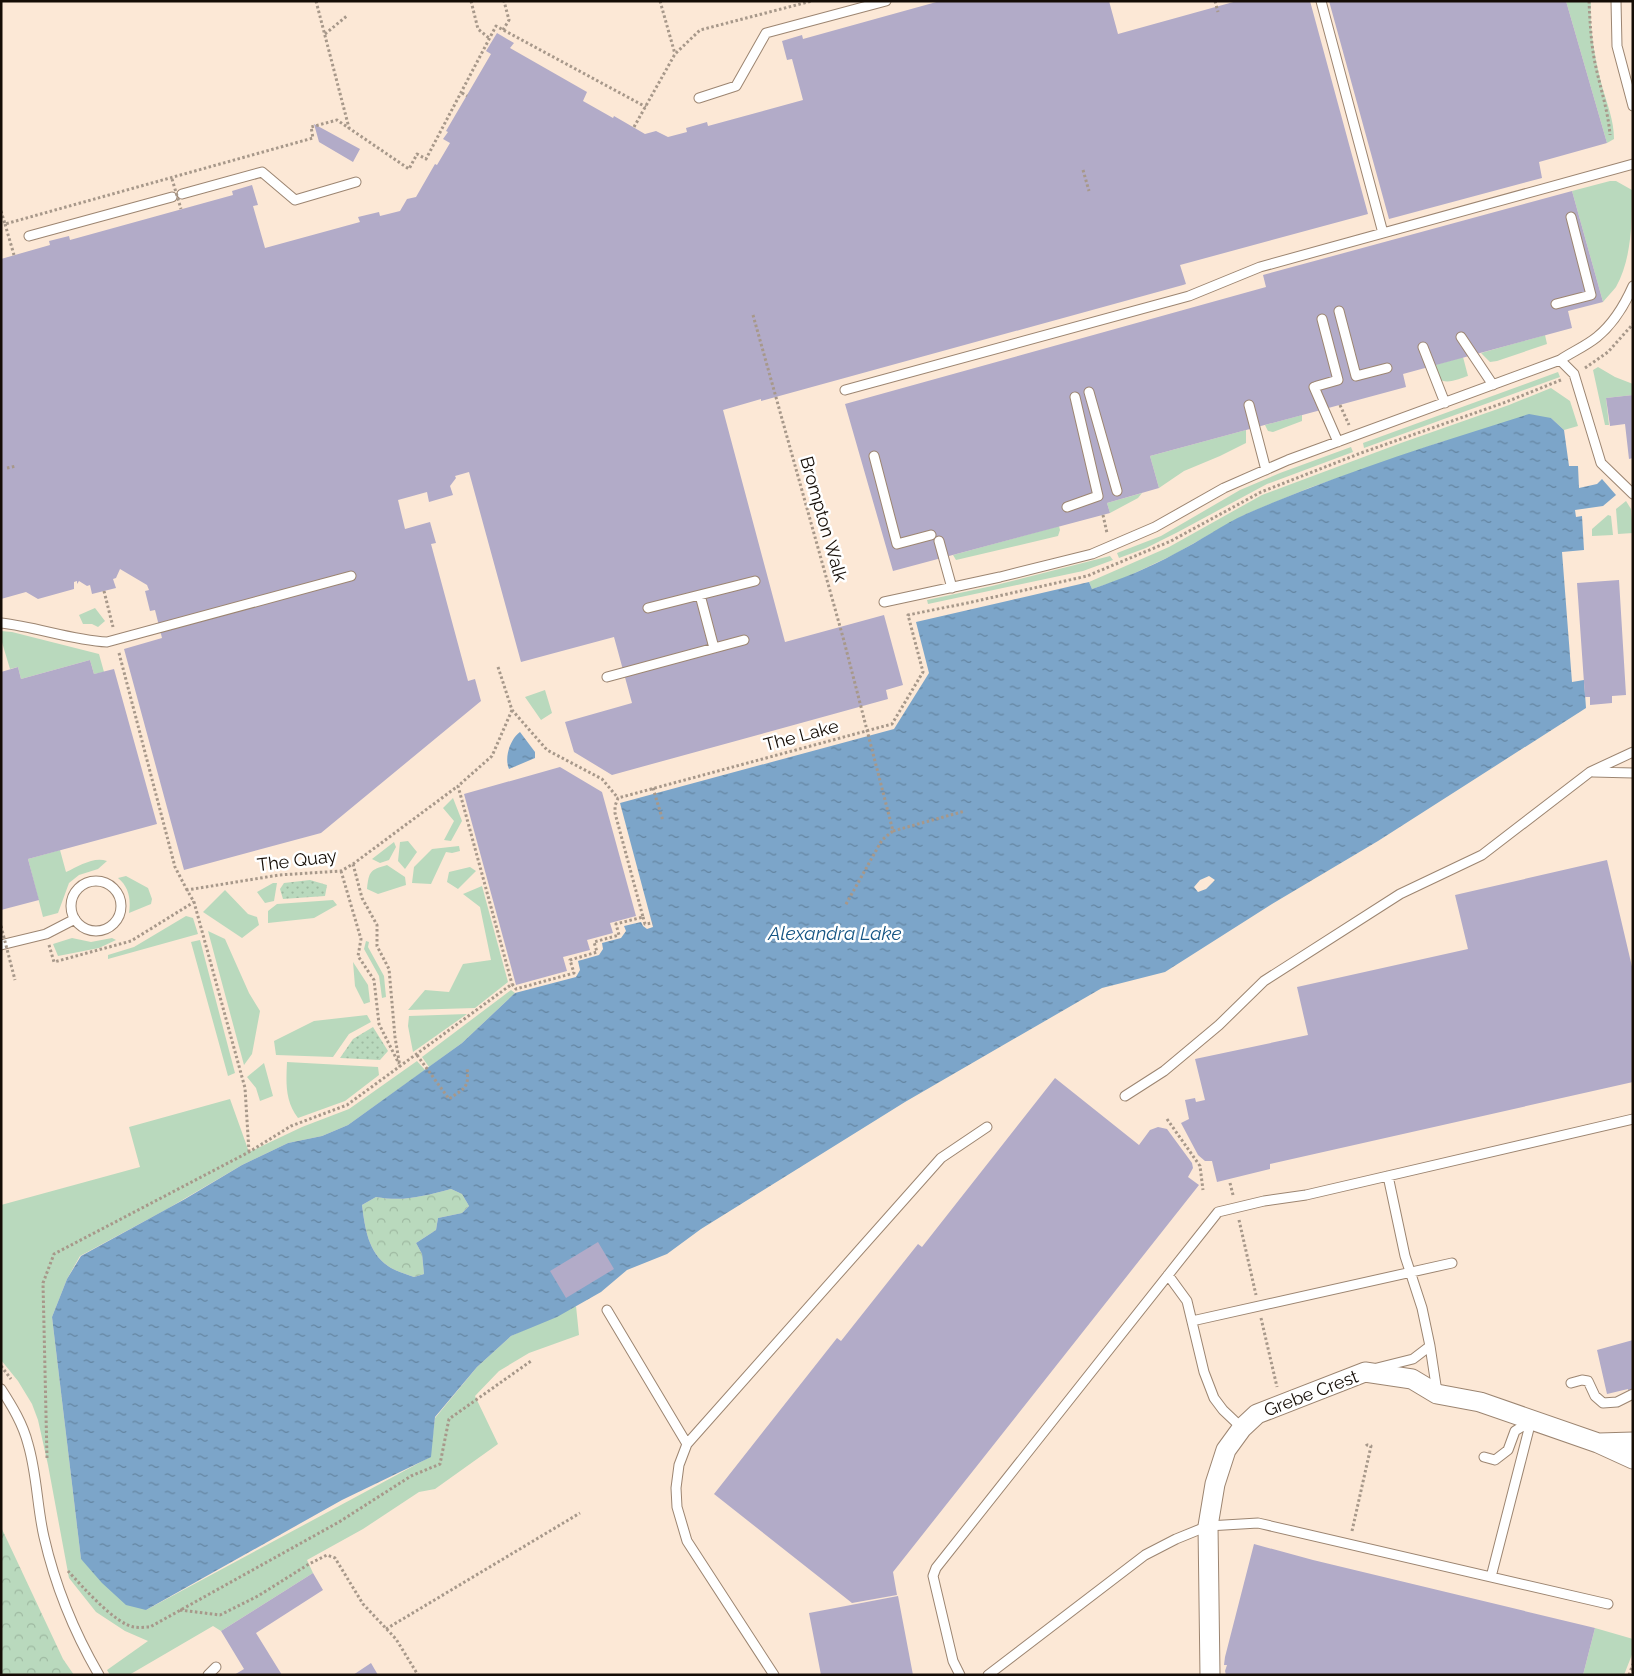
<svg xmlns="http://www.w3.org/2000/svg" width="1634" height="1676" font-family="Raleway,sans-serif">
  <defs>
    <pattern id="forest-crowns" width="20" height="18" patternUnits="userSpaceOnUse" patternTransform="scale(1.25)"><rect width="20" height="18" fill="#b9d9bd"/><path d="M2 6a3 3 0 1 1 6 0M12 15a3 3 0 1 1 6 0" fill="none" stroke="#9eb9a1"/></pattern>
    <pattern id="park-dots" width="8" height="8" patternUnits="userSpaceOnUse" patternTransform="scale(1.25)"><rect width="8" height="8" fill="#b9d9bd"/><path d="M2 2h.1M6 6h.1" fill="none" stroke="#9eb9a1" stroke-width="1.8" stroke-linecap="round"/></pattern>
    <pattern id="water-ripples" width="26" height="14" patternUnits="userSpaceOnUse" patternTransform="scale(1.25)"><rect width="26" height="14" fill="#7ca5c9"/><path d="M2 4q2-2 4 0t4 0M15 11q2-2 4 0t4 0" fill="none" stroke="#6485a1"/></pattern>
  </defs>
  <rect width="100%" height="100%" fill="#fce8d6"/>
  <path fill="#b9d9bd" d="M1566 1H1591C1589 30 1595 59 1602 86 1607 104 1614 120 1614 139L1607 143Z
    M1610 181H1616L1632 190C1632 222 1632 258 1616 287 1612 292 1607 297 1603 302L1572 191Z
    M1545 335 1547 344 1497 361 1490 362 1481 353Z
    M1463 357 1468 376C1461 378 1445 386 1439 378 1437 375 1436 369 1435 365Z
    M1598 367 1615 377 1633 384V395L1606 398 1609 425H1605L1593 370Z
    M1558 372 1560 377 1364 448 1363 443Z
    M1551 388 1570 401 1578 426 1564 430 1551 418 1441 442 1309 488 1244 515 1173 555 1122 579 1092 589 1089 582 1169 547 1262 495 1401 443 1509 405Z
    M1302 415V421L1273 432 1268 431 1265 425Z
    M1246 430V443L1220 456 1184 471 1159 488 1150 456Z
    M1351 447 1353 452 1267 484 1178 532 1146 548 1119 558 1117 553 1161 536 1240 490 1280 473Z
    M1142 493 1138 498 1110 513 1107 503Z
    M1626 501 1631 509 1633 533 1618 534 1616 509Z
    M1608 515 1611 516 1613 535 1592 536V529Z
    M1059 526 1060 530 1058 536 956 560 953 555Z
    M1110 556 1113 560 1083 571 928 604 927 600 992 586Z
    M95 608 105 621 98 627 92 624H83L79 615Z
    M1 631 12 632 99 654 104 672 94 674 90 660 21 679 18 667 10 669 1 639Z
    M545 690 552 713 541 720 525 697Z
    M453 798 462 821 451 841 444 840 454 821 443 808Z
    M408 841 417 852 405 869 398 861 400 842Z
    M394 842 396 847 389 860 380 863 372 859Z
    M459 846 460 851 452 853 446 852 431 884 412 883 414 867 432 849Z
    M60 850 66 872C79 866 94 856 107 861L98 869 79 875 69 883 58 913 43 917 28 859Z
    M387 865 405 877 406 885 378 894 367 889C369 871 370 870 387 865Z
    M470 867 476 871 458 889 447 882 449 872Z
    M126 876 148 888 152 899 151 904 129 913C131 899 129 887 118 878Z
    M273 883H277L274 901 265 903 257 892Z
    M482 886 508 982 475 1008 408 1010 425 990 449 992 463 964 491 960 480 907 463 894Z
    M225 890 248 914 257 917 259 925 242 938 203 912Z
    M333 900 337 905 314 918 268 923V911L277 904Z
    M186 916 193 918 198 934 108 959V955L134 947Z
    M208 931 225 939 249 993 260 1011 252 1054 244 1065Z
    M112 938 116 940 99 948 58 956 53 944 72 938 91 942Z
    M200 940 235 1073 228 1076 191 942Z
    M366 941 369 942 368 947 384 976 386 997 382 998 379 976 364 949Z
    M353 962 368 985 370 1002 364 1004 355 986Z
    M511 990 515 993 462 1043 429 1067 422 1057Z
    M467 1014 413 1052 408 1026 409 1016Z
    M367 1015 371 1022 349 1034 333 1057 276 1055 274 1041 314 1021Z
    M417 1061 425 1070 348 1125 322 1136 288 1143 242 1165 167 1209 80 1256 67 1279 52 1317 81 1559 146 1610 430 1457 435 1418 477 1367 511 1336 576 1306 579 1335 529 1353 499 1371 475 1396 498 1444 435 1489 419 1492 363 1529 307 1560 313 1573 221 1631 213 1626 129 1675H110L107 1670 148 1641 125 1631 96 1612 69 1578 48 1465 38 1420 32 1404 18 1381 1 1360V1205L140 1167 129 1127 230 1099 249 1152 302 1127 349 1109Z
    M287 1062 378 1067 379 1075 345 1101 298 1118C285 1101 286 1083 287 1062Z
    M264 1063 273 1096 260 1101 256 1088 247 1077Z
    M1595 1628 1633 1639V1652L1624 1675H1583Z"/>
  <path fill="url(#forest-crowns)" d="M451 1189 462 1194 469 1206 462 1213 438 1218 436 1230 416 1243 422 1254 424 1274 414 1277C406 1274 395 1271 388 1266 368 1252 365 1228 362 1205L376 1197C404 1202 424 1196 451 1189Z
    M1 1527 63 1659 74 1675H1Z"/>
  <path fill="url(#park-dots)" d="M310 880 327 885 325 896 283 899 280 889 284 883Z
    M373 1027 388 1051 380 1060 340 1058 353 1039Z"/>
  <path fill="url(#water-ripples)" fill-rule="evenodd" d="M1529 414 1551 418 1564 430 1569 466H1578L1579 488 1597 484 1602 479 1616 495 1603 506 1575 510 1576 517 1582 516 1584 550 1562 552 1572 682 1584 680 1586 708 1378 841 1272 904 1165 972 1102 988 905 1102 701 1229 667 1254 627 1270 601 1292 557 1317 511 1336 477 1367 435 1417 431 1457 342 1500 146 1610 126 1605 102 1583 81 1559 52 1317 67 1279 81 1256 185 1199 242 1165 288 1143 322 1136 348 1125 462 1043 515 993 576 977 580 970 578 961 599 955 603 949 602 943 621 938 626 931 624 926 641 922 643 926 647 929 653 927 620 803 894 729 929 673 916 622 1089 582 1092 589C1121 579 1149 568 1176 553 1200 541 1222 525 1246 514 1337 474 1434 444 1529 414ZM1209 876 1215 880 1206 889 1198 892 1194 887 1200 880ZM451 1189 462 1194 469 1206 462 1213 438 1218 436 1230 416 1243 422 1254 424 1274 414 1277C406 1274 395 1271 388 1266 368 1252 365 1228 362 1205L376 1197C404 1202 424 1196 451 1189Z
    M520 732 535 752V758L509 769C504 758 510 739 520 732Z"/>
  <path fill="#b2abc8" d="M940 1H1109L1118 34 1237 1H1310L1368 214 1180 265 1186 284 1183 285 761 401V399L723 410 785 642 884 615 903 685 886 690 888 699 612 775 574 752 565 722 632 703 614 637 521 662 469 472 455 476 456 478 450 486 453 495 429 502 427 492 398 500 405 529 430 522 436 543 431 544 468 681 475 679 481 701 321 833 184 870 124 649 162 638 155 610 150 611 145 591 149 590 147 585 120 569 116 578 113 579 116 588 92 594 90 585 87 586 79 581 77 584V581L74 582V589L38 599 26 592 1 599V259L50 245 49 241 69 236 70 240 233 195 232 191 252 185 258 205 253 206 265 248 360 222 358 217 379 212 380 216 400 211 407 199 416 197 435 164 437 165 450 143 443 139 448 132 446 131 491 54 486 51 497 33 514 43 510 48 587 92 583 101 613 118 614 116 645 134 656 131 668 137 687 132 686 128 707 122 708 126 803 100 792 59 787 60 782 41 802 35 803 39Z
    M1329 1H1566L1607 143 1539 162 1542 178 1389 219Z
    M314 124 360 149 353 162 319 142Z
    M1572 191 1603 302 1568 311 1572 328 1403 374 1406 387 1150 456 1159 488 1107 503 1110 513 893 571 845 404 1266 287 1263 275Z
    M1633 395V458L1629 459 1625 424 1610 426 1606 398Z
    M1619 580 1626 695 1612 696V703L1590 705V697H1585L1577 583Z
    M90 660 94 674 114 669 157 824 28 859 39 900 1 910V672L18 667 21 679Z
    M560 767 602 792 636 916 610 923 613 933 587 940 590 950 563 957 567 971 516 985 464 794Z
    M1607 860 1633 971V1082L1270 1164V1169L1217 1182 1212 1161H1205L1198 1155 1181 1123 1189 1119 1185 1100 1195 1098 1196 1102 1205 1100 1195 1059 1308 1035 1297 987 1468 949 1455 895Z
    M1055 1078 1139 1145 1150 1130 1158 1127 1167 1129 1192 1163 1193 1168 1188 1177 1199 1185 893 1572 897 1595 852 1603 714 1494 837 1338 841 1341 918 1244 922 1247Z
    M598 1242 614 1269 566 1298 550 1271Z
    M1633 1340V1389L1628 1390V1389L1607 1394 1597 1350Z
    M1254 1544 1313 1560 1595 1628 1583 1675H1226L1225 1671 1227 1665H1224L1225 1657Z
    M313 1573 323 1590 256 1633 282 1675H234L244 1669 221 1631Z
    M898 1596 913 1675H821L809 1613Z
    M371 1663 378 1675H353Z"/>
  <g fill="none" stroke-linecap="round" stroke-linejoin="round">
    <defs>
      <path id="service" d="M1321 1 1383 233
        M1616 1 1617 46 1633 106
        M699 98 736 86 766 33 886 1
        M182 194 262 172 295 200 356 182
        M29 236 172 197
        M1556 304 1591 295 1571 217
        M1339 311 1356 376 1387 368
        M1461 337 1493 385
        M1423 347 1445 403
        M1560 360 1574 374 1601 463 1633 494
        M1317 386 1338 380 1322 319
        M1314 387 1338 442
        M845 390 1189 296 1260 267 1633 164
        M1089 392 1117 491
        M1249 405 1266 470
        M874 456 897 544 931 535
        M1067 507 1098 496 1075 397
        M939 541 952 588
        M700 595 714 648
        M884 602 1000 577 1092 554 1155 527 1224 488 1288 460 1560 360C1572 352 1586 346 1597 337 1613 324 1625 304 1633 286
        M648 608 755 581
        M1 623C37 627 71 640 107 642L351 576
        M607 677 744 640
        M1593 772 1633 773
        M71 906a25 25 0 1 1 50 0a25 25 0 1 1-50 0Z
        M1 945 46 934 75 919
        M1125 1096 1164 1071 1219 1025 1264 981 1400 894 1482 855 1590 772 1633 752
        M1388 1176 1405 1256 1422 1308 1430 1346 1437 1392
        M1168 1275 1187 1301 1204 1372 1214 1398 1223 1410 1242 1428
        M607 1310 687 1444
        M1192 1321 1452 1263
        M1377 1368 1413 1359 1430 1346
        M1571 1383 1582 1380 1588 1381 1595 1396 1603 1403 1617 1402 1633 1394
        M1 1389C12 1406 23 1424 28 1444 37 1474 37 1507 44 1537 55 1585 74 1632 99 1675
        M1484 1457 1495 1460 1508 1450 1515 1431 1531 1421
        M1491 1577 1531 1421
        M208 1675 216 1667
        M774 1675 687 1541 677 1507 676 1488 679 1465 687 1444 941 1158 987 1127
        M960 1675 953 1661 933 1576 936 1568 1218 1212 1264 1201 1306 1195 1633 1119
        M988 1675 1145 1555 1176 1539 1208 1526 1258 1523 1608 1604"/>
      <path id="minor" d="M1599 1443 1633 1442
        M1210 1675 1208 1526 1215 1484 1226 1450 1242 1428 1257 1414 1365 1372 1412 1379 1437 1394 1480 1402 1598 1443 1633 1459"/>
    </defs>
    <use href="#service" stroke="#9c8571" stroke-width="11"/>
    <use href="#minor" stroke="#9c8571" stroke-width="21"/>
    <path stroke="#a7988a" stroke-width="3" stroke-dasharray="2.5 2.5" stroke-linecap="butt" d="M316 1 349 128
      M471 1 478 29 489 38
      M660 1 675 54
      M1215 1 1218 12
      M1589 1C1590 22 1591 43 1595 63 1600 87 1608 110 1610 135
      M503 30 509 20 504 1
      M325 34 348 15
      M462 93 467 96
      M634 127 675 54 700 30 812 1
      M1083 170 1089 191
      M1 211 5 224 313 138 311 127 337 120 409 169 417 154 426 159 496 26 646 107
      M5 224 14 255
      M753 315 844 641 893 831 882 840 845 906
      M1585 368 1608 352 1633 324
      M1340 405 1349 425
      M7 468 16 466
      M1103 515 1107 533
      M104 591 113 627
      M119 653 175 867 187 890
      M498 667 512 710 547 750 602 779 618 798
      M512 710 492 756 458 786 512 984
      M653 788 663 821
      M893 831 965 811
      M353 864 362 898 377 925V946L389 969 395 1037 400 1067
      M341 871 361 939 358 956 374 980 379 1024 399 1064
      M643 917 645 924 653 923
      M49 945 54 962 131 941 194 902
      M512 984 516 989 574 973 570 960 597 952 594 942 619 935 616 924 643 917 615 813V806L618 798 892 724 923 672 908 615 972 602 1087 576 1171 541 1261 492 1361 453 1506 402 1561 380
      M417 1055 449 1099C466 1087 469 1088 467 1067
      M1167 1119 1200 1166 1203 1190
      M249 1152 245 1088 194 902 187 890 279 875 341 871 353 864 458 786
      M1230 1183 1233 1195
      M1239 1220 1256 1295
      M1261 1318 1277 1387
      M1 1366 11 1379
      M47 1458 43 1283 54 1254 249 1152 291 1126 347 1105 512 984
      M1352 1531 1371 1446 1367 1445 1366 1442
      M68 1571C82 1586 115 1624 134 1627 139 1628 145 1627 150 1627L339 1522 411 1476 440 1464 449 1419 531 1361
      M180 1610 220 1615 258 1596 309 1564 327 1555 335 1558 363 1604 396 1639 418 1675
      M386 1629 580 1513
      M1629 1675 1633 1664"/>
    <use href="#service" stroke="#fff" stroke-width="9"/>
    <use href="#minor" stroke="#fff" stroke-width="19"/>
    <path stroke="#a7988a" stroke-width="3" stroke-dasharray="2.5 2.5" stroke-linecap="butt" d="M172 179 181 209
      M1 926 15 980"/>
  </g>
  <g text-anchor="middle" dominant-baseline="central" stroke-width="5" stroke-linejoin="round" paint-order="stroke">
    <g font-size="18" fill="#140c05" stroke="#fff">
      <text transform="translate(824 519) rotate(74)">Brompton Walk</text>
      <text transform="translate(801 735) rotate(-15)">The Lake</text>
      <text transform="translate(297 860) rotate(-7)">The Quay</text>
      <text transform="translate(1311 1393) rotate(-21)">Grebe Crest</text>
    </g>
    <g font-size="19" font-style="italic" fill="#155584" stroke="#fff">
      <text x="835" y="933">Alexandra Lake</text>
    </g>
  </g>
  <rect width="1634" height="1676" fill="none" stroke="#140c05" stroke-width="5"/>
</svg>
